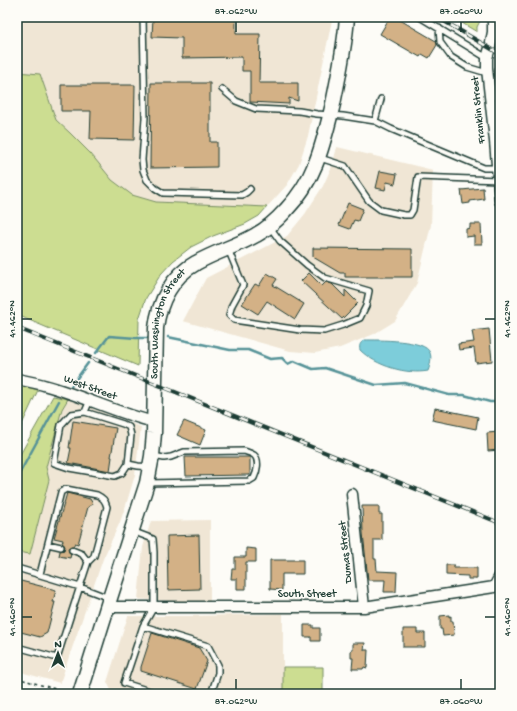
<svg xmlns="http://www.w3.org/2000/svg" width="517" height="711" font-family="'Gochi Hand',sans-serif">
  <rect width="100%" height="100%" fill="#fdfcf7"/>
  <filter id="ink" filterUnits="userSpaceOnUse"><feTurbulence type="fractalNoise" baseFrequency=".025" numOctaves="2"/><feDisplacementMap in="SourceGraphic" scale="8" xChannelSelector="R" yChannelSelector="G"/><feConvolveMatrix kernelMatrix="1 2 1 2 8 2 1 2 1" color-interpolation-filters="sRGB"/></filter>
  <g filter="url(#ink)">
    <path fill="#f0e6d5" d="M17 17H323L332 20 308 136 299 164 287 185 267 207 156 202 132 195 112 180 91 154 70 133 56 120 40 74 17 72Z
      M337 147 433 170 431 225 417 283 395 321 374 334 340 348 315 353 290 351 183 321 206 278 287 236 305 214 323 186 332 166Z
      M68 399 102 412 141 427 135 475 126 505 120 522 103 559 60 683 17 671V552L30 554 49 480 46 467 62 409Z
      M210 520V602L167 601 138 599 143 547 151 521Z
      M283 614V694H113L107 682 128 616H190Z"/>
    <path fill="#ccdd91" stroke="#768d62" d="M452 17H482L477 27V32Z
      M17 72 40 74 56 120 70 133 91 154 112 180 132 195 156 202 267 207 259 216 245 224 213 236 191 247 173 261 161 274 146 298 139 319 138 366 17 315Z
      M17 384 38 390 17 435Z
      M53 396 68 399 62 409 46 467 49 480 30 554 17 552V460Z
      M283 667H323V694H283Z"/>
    <path fill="#7dcdda" stroke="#579398" d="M365 340C377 340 426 339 430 353 432 357 430 366 428 371 407 375 376 366 360 350 359 345 360 343 365 340Z"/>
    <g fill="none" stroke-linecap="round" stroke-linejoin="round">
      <path stroke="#579398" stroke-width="2.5" d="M168 337 230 350H248L270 359 282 358 288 364 294 361 313 369 325 368 376 385 405 383 449 395H464L490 402H500
        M96 353 109 336 136 338H147
        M69 389 88 363
        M17 478 59 401"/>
    </g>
    <path fill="#d3b186" stroke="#1f3d34" d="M153 17H236V34H260L259 83H298V101L289 98V104L250 102V71H242V57L182 58V38L152 37Z
      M390 17H395L436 41 437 45 429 58 422 54 420 57 380 34Z
      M151 83H210V142H217V167L150 168Z
      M61 85H135L134 140 90 139 91 111H61Z
      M380 171 397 174 395 184 387 182 385 190 376 188Z
      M483 188 484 199 470 201V203L463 204 461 190Z
      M348 203 363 209 358 221 354 220 350 229 339 225Z
      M470 224H481L482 244H474V236L466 237V229L470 228Z
      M313 248 412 249V277H345V273H340L313 257Z
      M267 273 277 279 273 285 304 304 295 319 267 301 258 314 242 304 255 284 259 286Z
      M309 273 322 286 326 282 332 284 345 297V290L358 303 342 319 301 281Z
      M489 329 492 361 476 363 474 348 459 350 458 344 474 342 472 331Z
      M435 408 478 417 476 429 432 420Z
      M73 421 116 428 111 457H112L110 471 68 463 71 448H69Z
      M184 421 206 430 200 445 177 435Z
      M499 432 500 450 488 451 487 433Z
      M185 457H250V475L186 476Z
      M67 493 90 499 93 504 88 507 78 544 75 543 73 546H71L68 548 69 552 71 554 70 558 59 556 60 551 64 550 65 546 62 543 63 540 54 538Z
      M362 506H379V514H382V540H374V559H376L377 571 397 572 396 592H384L385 580H368L363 533Z
      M199 535 200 589 168 590 167 536Z
      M246 548 256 549V562H246V589H237V579H231L232 569H235V557H246Z
      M270 560H303V574H282V590L270 589Z
      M446 565H454V568H477V579H468V576L446 575Z
      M17 580 56 590 53 602H55L47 633 40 637 17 631Z
      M449 615V617L451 616V621H453L454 635 443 636 442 629H440V616Z
      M304 625H313V628H320V641H311V637H304Z
      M403 629H417V633H425V647H403Z
      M152 633 199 648 207 661 197 689 141 671V667Z
      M353 643H365L364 650H368L367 668 364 667 363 669H352L353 658H351V650H353Z"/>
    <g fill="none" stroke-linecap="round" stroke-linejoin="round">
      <defs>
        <path id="lane" d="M143 17 145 118 142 160 143 170 147 180 155 188 163 193 242 195 247 192 250 189
          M420 17 487 58
          M439 28 440 42 451 57 467 67 487 73
          M222 89 236 101 256 109 299 111 317 114 343 116 375 121 391 129 484 168H497
          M375 121 381 99
          M320 158 345 166 369 201 381 210 404 215H410L413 210 418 177 498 180
          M228 249 243 285 232 305 229 315 234 320 300 330 324 331 343 325 360 318 366 306 369 291 325 278 307 265 280 241 270 227
          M90 400 85 412 123 424 129 427 131 435 128 464 138 466 150 467
          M85 412 71 414 61 425 54 463 69 468 115 476 122 473 128 464
          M147 483 249 481 254 478C257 472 260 460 254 455 251 453 247 452 244 451L184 452 171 457 164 458 153 456
          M132 531 153 539 154 552V607L143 626 124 683 159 694
          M48 544 61 547
          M72 550 82 554 88 562
          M17 568 80 587 109 598
          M143 626 208 646 218 665V673L211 694
          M17 647 57 658 73 608 88 562 94 556 107 507C105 500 103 498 97 495L66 489 61 492 40 574"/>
        <path id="street" d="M493 17V32L490 48 487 58V69L495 141 500 201
          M17 379C27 381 37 383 47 386 83 396 117 413 154 422
          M352 494 364 607
          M107 607H364L494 587 500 576"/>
        <g id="secondary">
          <path id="s1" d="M80 694 110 598 147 483 152 456 154 433 156 328C159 302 172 276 196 263 215 252 237 246 256 235 267 229 277 220 286 210 316 179 323 144 333 104 339 75 345 46 347 17"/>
        </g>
      </defs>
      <use href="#lane" stroke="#1f3d34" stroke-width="8"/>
      <use href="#street" stroke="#1f3d34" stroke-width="13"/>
      <use href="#secondary" stroke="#1f3d34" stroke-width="17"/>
      <path stroke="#1f3d34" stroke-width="1.5" stroke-dasharray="3 3" stroke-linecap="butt" d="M17 678 55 689 62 693"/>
      <use href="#lane" stroke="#fdfcf7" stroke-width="5"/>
      <use href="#street" stroke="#fdfcf7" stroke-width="10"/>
      <use href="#secondary" stroke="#fdfcf7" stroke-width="14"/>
      <defs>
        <path id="rail" d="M437 17 500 54
          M17 328 168 389 500 523"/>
      </defs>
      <use href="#rail" stroke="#1f3d34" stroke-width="4"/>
      <use href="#rail" stroke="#fdfcf7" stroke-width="2.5" stroke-dasharray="8" stroke-linecap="butt"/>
    </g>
  </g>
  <path fill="none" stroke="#1f3d34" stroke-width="1.5" d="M236 22V32M461 22V32M22 319H32M485 319H495M22 617H32M485 617H495M236 679V689M461 679V689"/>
  <g text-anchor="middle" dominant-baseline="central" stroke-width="3" stroke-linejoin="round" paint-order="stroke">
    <g font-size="11" fill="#1f3d34" stroke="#fdfcf7">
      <text transform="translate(479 110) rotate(-96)">Franklin Street</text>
      <text stroke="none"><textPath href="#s1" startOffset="384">South Washington Street</textPath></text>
      <text transform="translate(90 388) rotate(20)">West Street</text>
      <text transform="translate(346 552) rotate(-96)">Dumas Street</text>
      <text x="307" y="595">South Street</text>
    </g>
  </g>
  <rect width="517" height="711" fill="none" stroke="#fdfcf7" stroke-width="44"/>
  <g transform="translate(58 653)" stroke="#fdfcf7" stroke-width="3" paint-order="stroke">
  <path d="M0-3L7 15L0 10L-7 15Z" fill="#1f3d34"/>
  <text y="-6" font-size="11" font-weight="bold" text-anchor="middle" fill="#1f3d34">N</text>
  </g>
  <rect x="22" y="22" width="473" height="667" fill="none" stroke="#1f3d34" stroke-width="1.5"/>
  <g font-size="10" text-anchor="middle" fill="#1f3d34">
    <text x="236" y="14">87.062°W</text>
    <text x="461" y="14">87.060°W</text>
    <text transform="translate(11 319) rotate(-90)" y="4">41.462°N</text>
    <text transform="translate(506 319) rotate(-90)" y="4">41.462°N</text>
    <text transform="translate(11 617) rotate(-90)" y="4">41.460°N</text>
    <text transform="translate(506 617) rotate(-90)" y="4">41.460°N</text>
    <text x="236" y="704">87.062°W</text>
    <text x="461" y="704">87.060°W</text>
  </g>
</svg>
